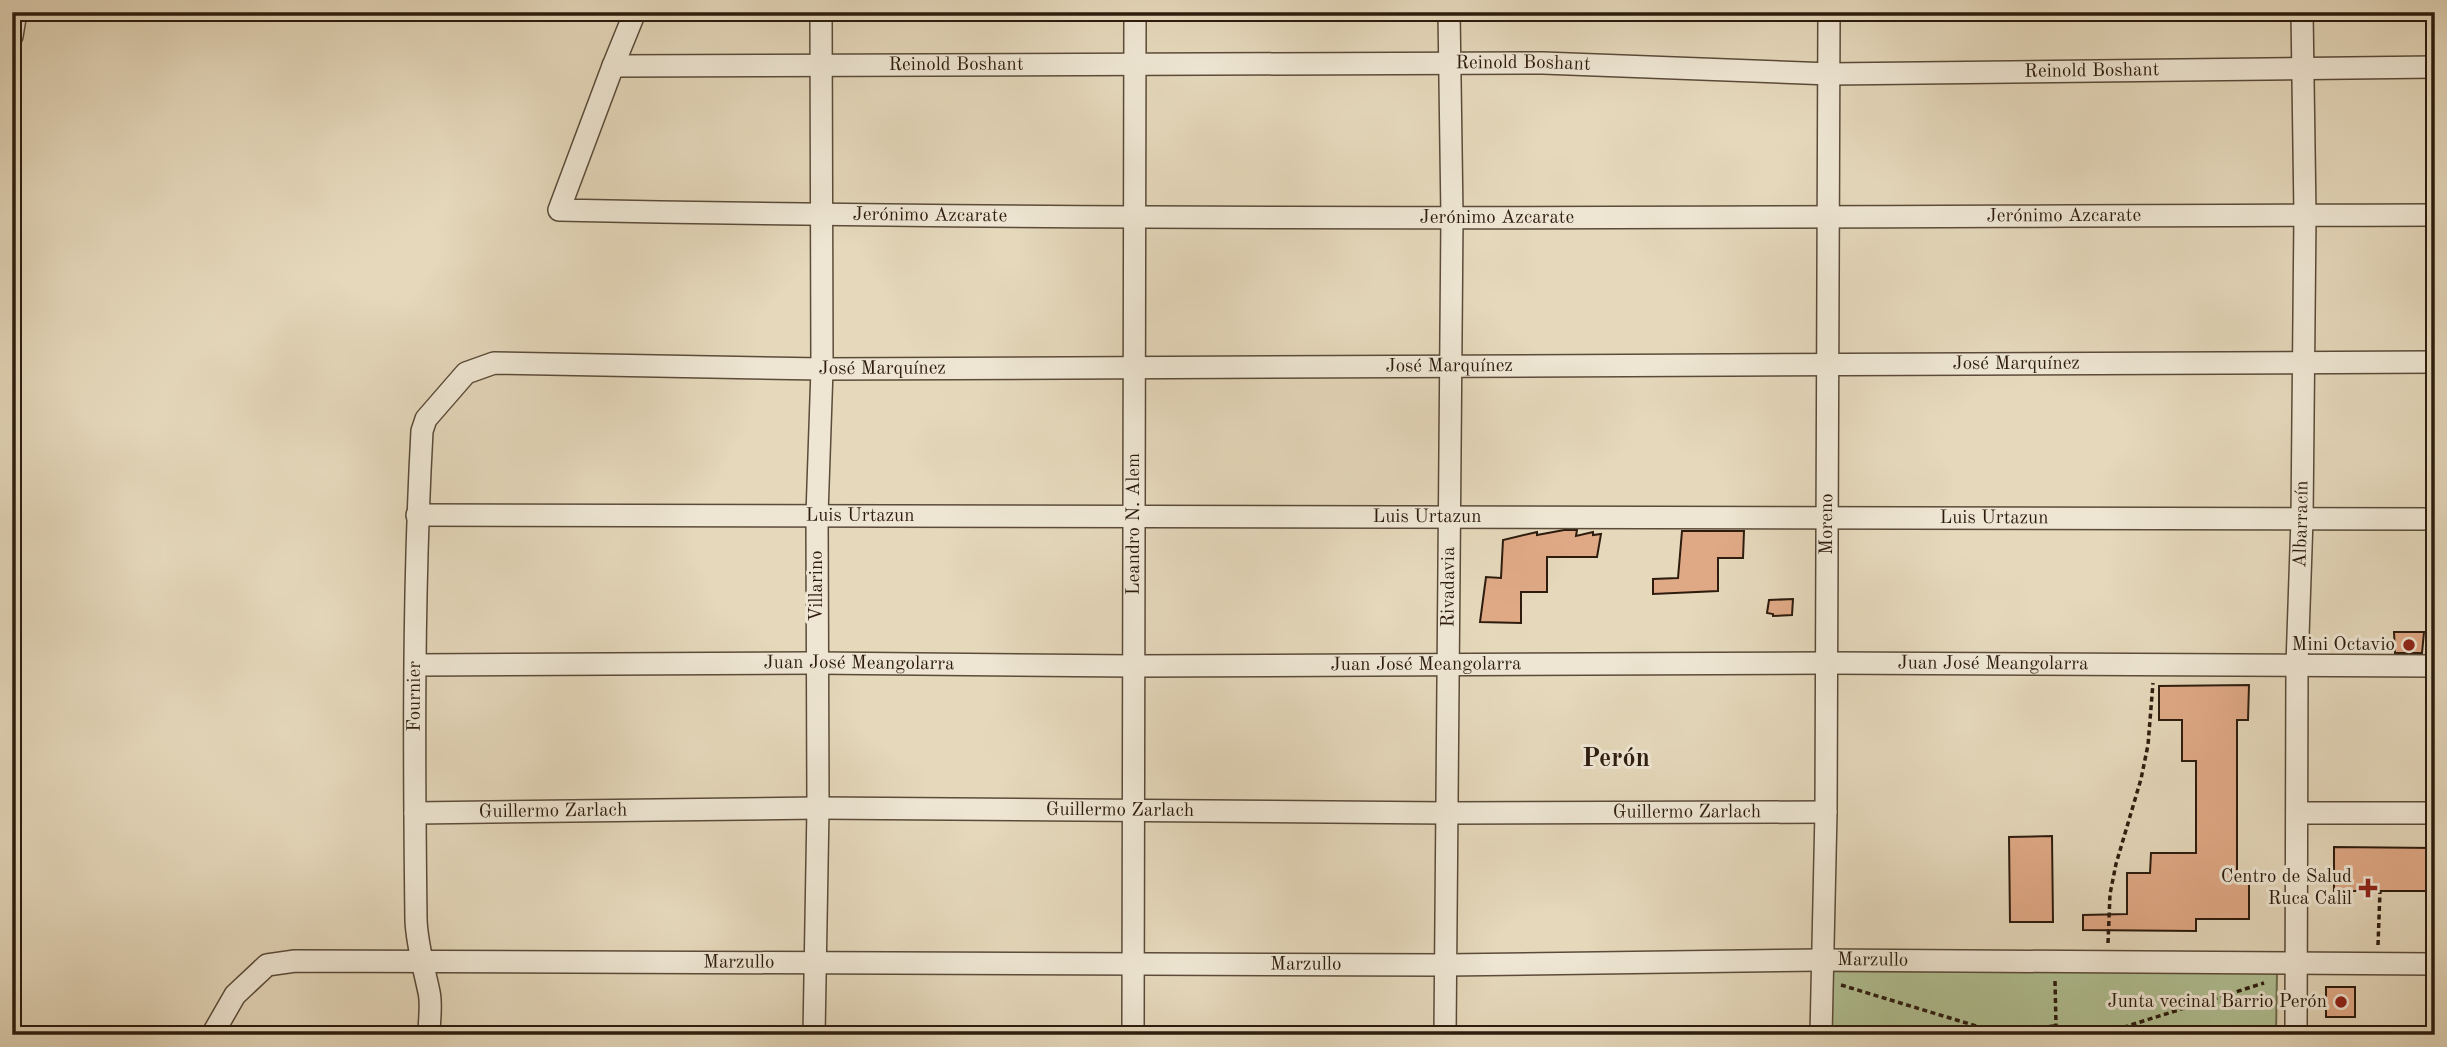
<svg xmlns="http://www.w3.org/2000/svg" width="2447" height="1047" font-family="'Old Standard TT',serif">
  <rect width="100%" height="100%" fill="#e5d8bb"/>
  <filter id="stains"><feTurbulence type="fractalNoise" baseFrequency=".00286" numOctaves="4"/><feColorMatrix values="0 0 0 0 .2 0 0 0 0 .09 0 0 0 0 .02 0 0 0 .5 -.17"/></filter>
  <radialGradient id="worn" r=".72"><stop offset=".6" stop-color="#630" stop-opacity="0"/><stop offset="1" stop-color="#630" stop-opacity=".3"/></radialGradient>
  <path fill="#b0c093" stroke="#6e6e50" stroke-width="2" d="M1830 971 2277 972 2276 1035H1830Z"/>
  <path fill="#e0a986" stroke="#2d1c0e" stroke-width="2" d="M1564 530H1577L1576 536 1593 532V535L1601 534 1597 557H1547V592H1521V623L1480 622 1486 577 1501 578 1503 540 1537 532V535Z
    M1682 531H1744L1743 558H1718V591L1653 594V579L1678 578Z
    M1793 599 1792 615 1773 616V614L1767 613 1769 600Z
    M2394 632H2424L2422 653H2395Z
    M2249 685 2248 720H2237V873H2249V919H2196V931L2083 930V915L2127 914V873H2150L2151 853H2196V761H2182V720H2159V686Z
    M2052 836 2053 922H2010L2009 837Z
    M2334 847 2435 848V891H2334Z
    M2326 987H2355V1017H2326Z"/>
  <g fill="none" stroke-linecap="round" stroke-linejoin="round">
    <defs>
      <g id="minor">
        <path id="s1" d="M635 12 613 66 559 210C1184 223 1810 216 2435 215"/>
        <path d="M12 36 16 12"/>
        <path id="s2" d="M613 66 1543 63 1830 74 2435 67"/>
        <path id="s3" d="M417 515 2435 519"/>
        <path id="s4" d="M416 665 817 663 1134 666 1827 663 2435 666"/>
        <path id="s5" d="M415 813 818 808 1447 813 1826 812"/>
        <path d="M2297 813H2435"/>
        <path id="s6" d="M212 1035 235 995 267 965 295 961 1446 965 1822 960 2435 964"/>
        <path id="s7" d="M429 1035C429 1021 432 1005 429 992 424 968 417 945 416 920 414 757 413 594 422 431L426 419 466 373 494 363 822 369 2435 362"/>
        <path d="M814 1035 818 808 817 515 822 369 821 12"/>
        <path id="s8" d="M1133 1035 1135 12"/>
        <path id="s9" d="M1445 1035 1452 217 1449 12"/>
        <path id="s10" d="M1821 1035 1826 812 1829 12"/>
        <path id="s11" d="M2296 1035 2297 665 2302 519 2305 215 2302 12"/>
      </g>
    </defs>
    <use href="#minor" stroke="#5b4b39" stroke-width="24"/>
    <path stroke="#2d1c0e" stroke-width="3.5" stroke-dasharray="5 3.5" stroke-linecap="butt" d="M2108 943 2110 894 2116 864 2141 779 2148 745 2153 683
      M2378 945 2380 891
      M2055 981 2056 1025
      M1841 985 2006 1035
      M2035 1035C2047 1023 2061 1023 2073 1035
      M2099 1035 2264 983"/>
    <use href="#minor" stroke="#eee6d3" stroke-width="21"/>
  </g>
  <g fill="#8f2418" stroke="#eee6d3" stroke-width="2.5">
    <circle cx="2409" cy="645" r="7"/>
    <path d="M2364.5 877.5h7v7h7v7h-7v7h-7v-7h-7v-7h7z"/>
    <circle cx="2341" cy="1002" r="7"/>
  </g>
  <g text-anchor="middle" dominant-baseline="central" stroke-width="6" stroke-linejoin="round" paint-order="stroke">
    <g font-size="19" fill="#2d1c0e" stroke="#eee6d3">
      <text stroke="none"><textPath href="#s2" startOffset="910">Reinold Boshant</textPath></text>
      <text stroke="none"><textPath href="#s2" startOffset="343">Reinold Boshant</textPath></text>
      <text stroke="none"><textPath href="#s2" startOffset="1479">Reinold Boshant</textPath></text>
      <text stroke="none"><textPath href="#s1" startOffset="583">Jerónimo Azcarate</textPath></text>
      <text stroke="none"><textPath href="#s1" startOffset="1717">Jerónimo Azcarate</textPath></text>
      <text stroke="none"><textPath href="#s1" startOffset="1150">Jerónimo Azcarate</textPath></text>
      <text stroke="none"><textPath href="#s7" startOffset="2231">José Marquínez</textPath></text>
      <text stroke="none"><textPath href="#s7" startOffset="1664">José Marquínez</textPath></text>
      <text stroke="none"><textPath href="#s7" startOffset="1097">José Marquínez</textPath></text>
      <text stroke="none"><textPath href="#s3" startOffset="443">Luis Urtazun</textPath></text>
      <text stroke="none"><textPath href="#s3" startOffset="1010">Luis Urtazun</textPath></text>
      <text stroke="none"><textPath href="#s3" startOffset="1577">Luis Urtazun</textPath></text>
      <text stroke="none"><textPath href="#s8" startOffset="511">Leandro N. Alem</textPath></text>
      <text stroke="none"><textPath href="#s10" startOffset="511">Moreno</textPath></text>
      <text stroke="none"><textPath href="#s11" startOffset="511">Albarracín</textPath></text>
      <text transform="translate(817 586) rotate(-90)">Villarino</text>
      <text stroke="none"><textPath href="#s9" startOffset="448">Rivadavia</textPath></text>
      <text stroke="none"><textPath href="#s4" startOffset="1577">Juan José Meangolarra</textPath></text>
      <text stroke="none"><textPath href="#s4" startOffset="443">Juan José Meangolarra</textPath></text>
      <text stroke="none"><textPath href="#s4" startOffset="1010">Juan José Meangolarra</textPath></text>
      <text stroke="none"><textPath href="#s7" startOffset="340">Fournier</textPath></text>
      <text stroke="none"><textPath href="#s5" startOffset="705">Guillermo Zarlach</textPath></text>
      <text stroke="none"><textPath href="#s5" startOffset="138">Guillermo Zarlach</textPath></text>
      <text stroke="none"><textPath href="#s5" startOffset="1272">Guillermo Zarlach</textPath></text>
      <text stroke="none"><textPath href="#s6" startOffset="1696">Marzullo</textPath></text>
      <text stroke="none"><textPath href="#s6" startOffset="562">Marzullo</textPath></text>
      <text stroke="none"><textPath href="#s6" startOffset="1129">Marzullo</textPath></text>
    </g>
    <g font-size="19" fill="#2d1c0e" stroke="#eee6d3" text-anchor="end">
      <text x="2395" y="645">Mini Octavio</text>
      <text x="2352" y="877">Centro de Salud<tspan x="2352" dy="22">Ruca Calil</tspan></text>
      <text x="2327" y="1002">Junta vecinal Barrio Perón</text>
    </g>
    <g font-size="26" font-weight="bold" fill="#2d1c0e" stroke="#eee6d3">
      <text x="1616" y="759">Perón</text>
    </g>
  </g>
  <rect width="2447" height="1047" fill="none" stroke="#e5d8bb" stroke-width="42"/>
  <rect x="14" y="14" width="2419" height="1019" fill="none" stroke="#2d1c0e" stroke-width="3.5"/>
  <rect x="21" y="21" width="2405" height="1005" fill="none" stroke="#2d1c0e" stroke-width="2"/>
  <rect width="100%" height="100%" filter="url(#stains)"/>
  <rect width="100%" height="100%" fill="url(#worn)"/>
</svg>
